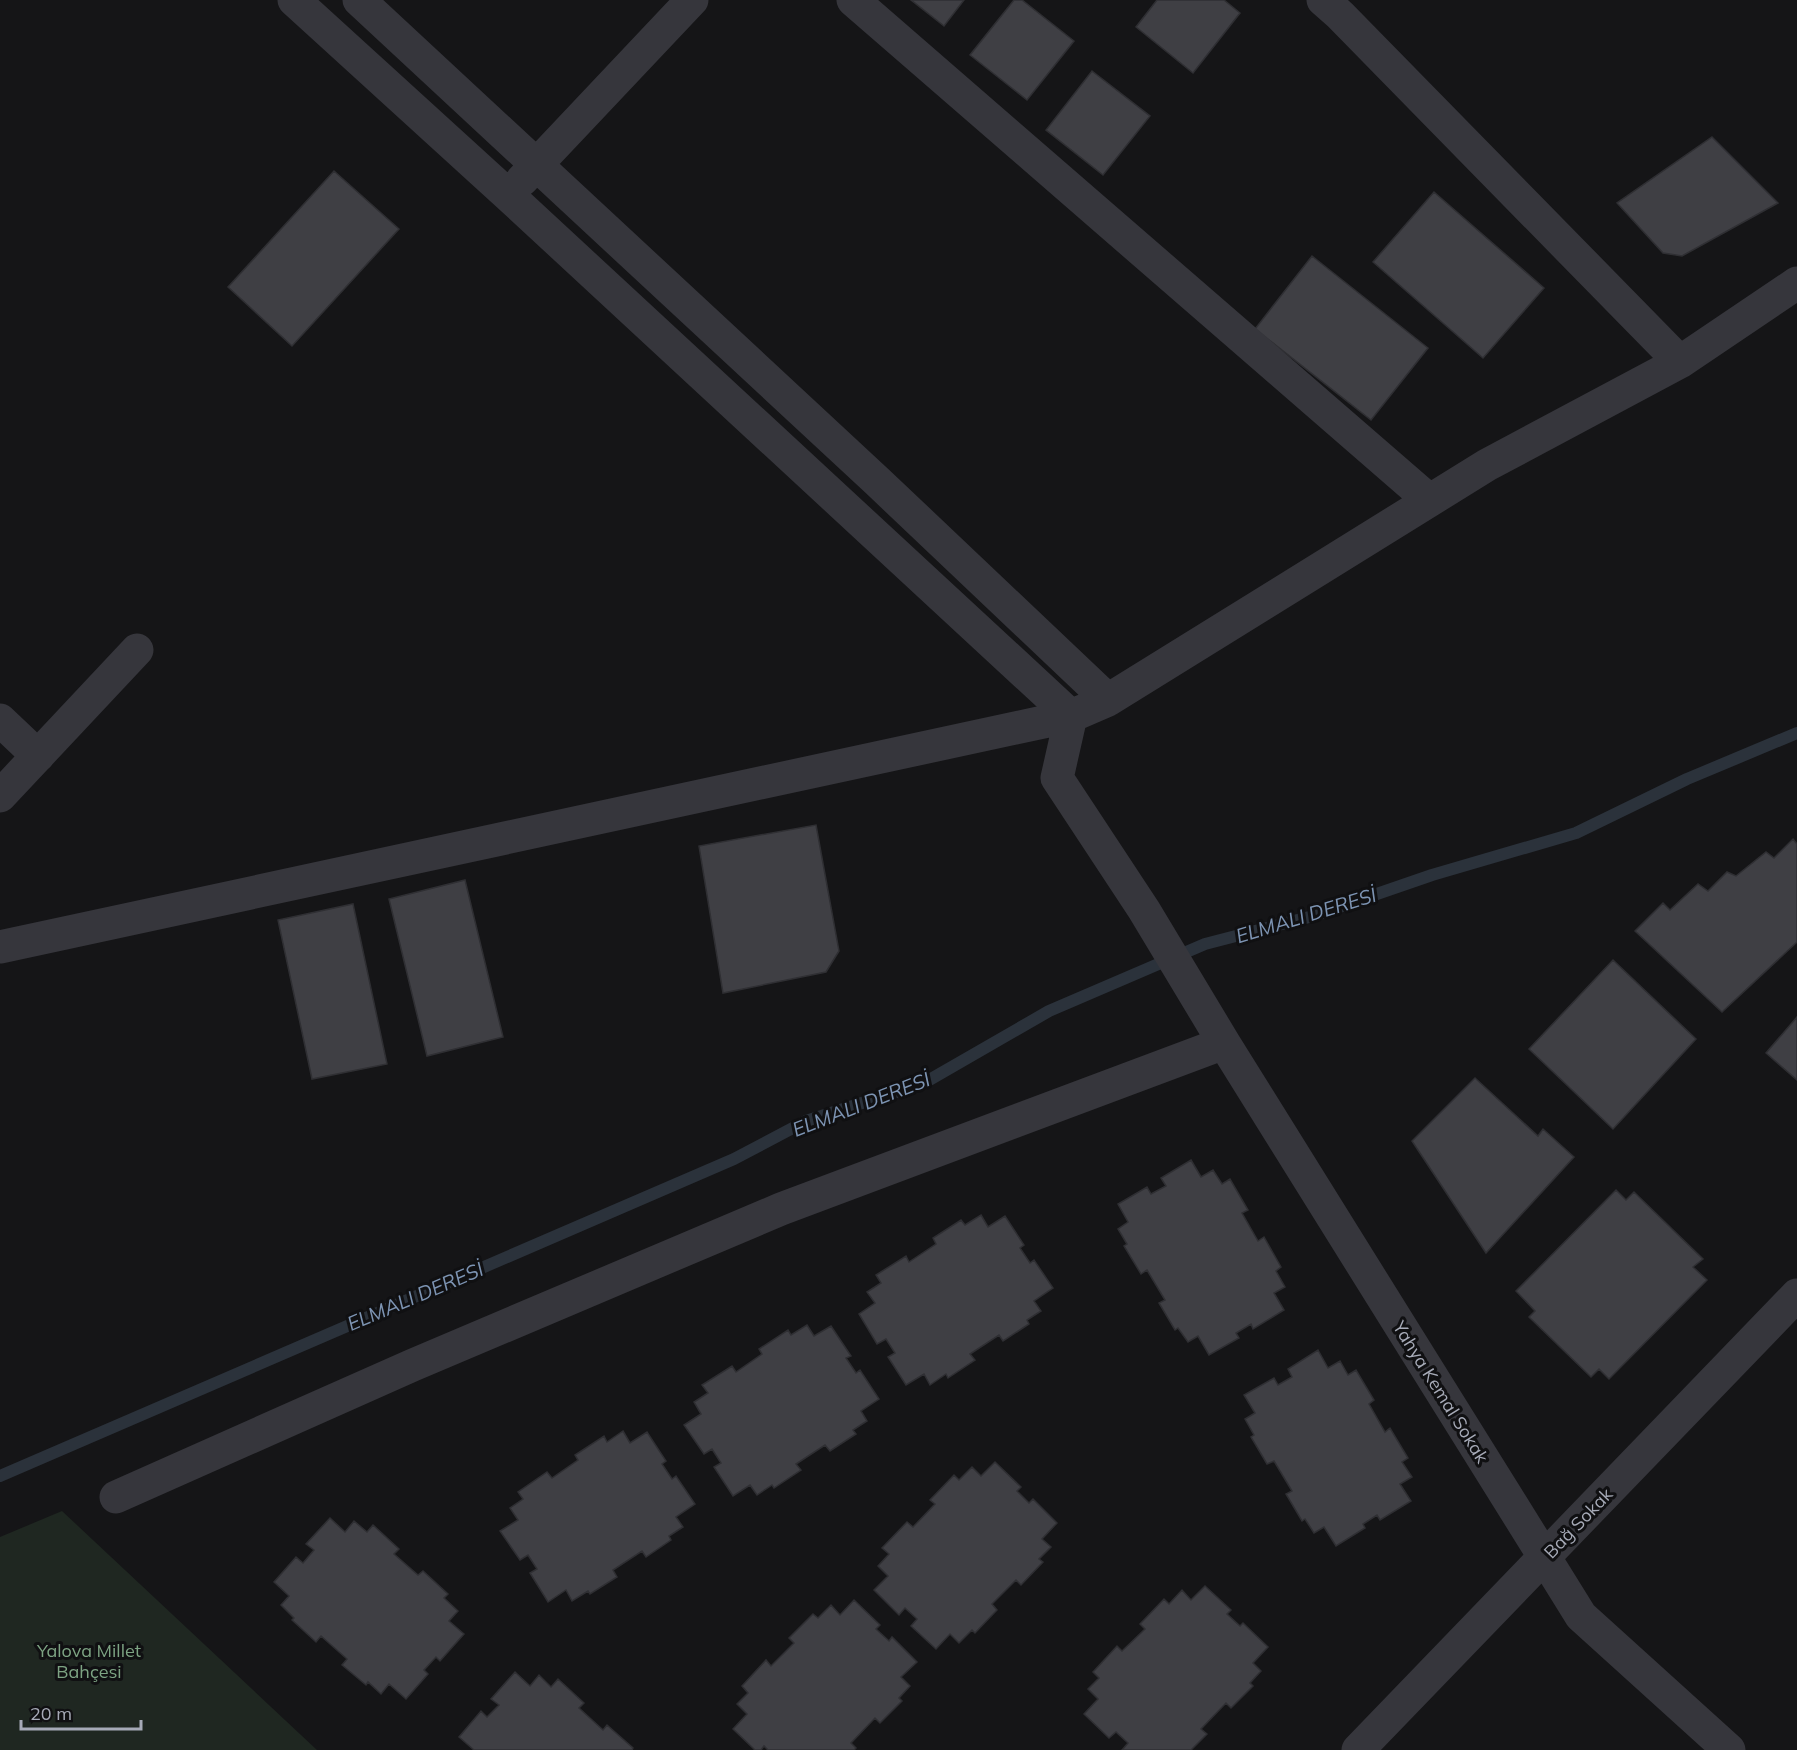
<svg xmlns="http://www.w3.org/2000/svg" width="1797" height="1750" font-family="Mulish,sans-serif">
  <rect width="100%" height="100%" fill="#151517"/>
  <path fill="#1f2721" d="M62 1511 317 1750H0V1537Z"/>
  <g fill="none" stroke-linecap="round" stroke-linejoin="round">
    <path stroke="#2b323b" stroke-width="12" d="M0 1476 734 1159 806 1121 924 1083 1049 1011 1205 944 1313 916 1432 875 1576 833 1687 779 1797 733"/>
  </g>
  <path fill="#3f3f44" stroke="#2f2f33" stroke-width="1.5" d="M911 0H964L944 26Z
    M1014 0H1022L1074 41 1027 100 970 55Z
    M1157 0H1224L1240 13 1193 73 1136 27Z
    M1092 71 1150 116 1103 175 1046 130Z
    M1712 137 1778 203 1682 256 1663 253 1617 203Z
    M334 171 399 229 292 346 228 287Z
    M1434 192 1544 288 1483 358 1373 262Z
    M1312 256 1428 348 1371 420 1255 329Z
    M816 825 839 951 826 972 723 993 699 846Z
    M1793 839 1797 844V942L1722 1012 1635 931 1663 903 1670 910 1698 884 1708 891 1727 872 1736 876 1766 852 1774 858Z
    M465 880 503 1037 427 1056 389 899Z
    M353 904 387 1064 312 1079 278 920Z
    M1613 960 1696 1039 1613 1129 1529 1049Z
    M1797 1017V1080L1766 1053Z
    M1475 1078 1538 1136 1543 1129 1574 1157 1486 1253 1412 1141Z
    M1191 1160 1201 1177 1213 1170 1222 1184 1230 1179 1248 1210 1242 1213 1258 1241 1264 1237 1281 1267 1276 1271 1285 1287 1274 1293 1284 1310 1253 1329 1251 1324 1236 1333 1239 1338 1209 1355 1198 1336 1188 1342 1178 1328 1175 1330 1159 1303 1165 1300 1147 1270 1141 1274 1124 1246 1127 1244 1118 1229 1128 1222 1118 1204 1147 1187 1151 1194 1166 1186 1161 1178Z
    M1616 1190 1626 1200 1634 1192 1703 1259 1693 1267 1707 1280 1609 1379 1599 1369 1591 1377 1529 1317 1535 1311 1516 1291Z
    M981 1215 988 1227 1005 1216 1024 1245 1020 1248 1030 1263 1034 1260 1053 1288 1034 1301 1041 1311 1027 1320 1029 1324 1003 1341 999 1335 970 1354 975 1360 948 1378 946 1374 930 1385 924 1374 906 1385 888 1357 895 1353 886 1339 877 1344 859 1314 875 1303 867 1292 881 1283 876 1275 906 1256 909 1262 936 1244 933 1238 961 1220 965 1225Z
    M807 1325 814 1336 831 1326 851 1356 846 1358 856 1373 860 1370 879 1399 861 1411 867 1421 853 1430 856 1434 830 1451 825 1445 796 1464 801 1470 774 1488 772 1485 757 1495 750 1485 733 1496 714 1467 721 1463 712 1449 704 1454 684 1425 701 1414 694 1402 708 1393 702 1385 732 1366 736 1372 762 1354 759 1349 788 1330 791 1335Z
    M1318 1350 1328 1368 1340 1361 1348 1375 1356 1370 1374 1400 1369 1404 1385 1432 1390 1428 1408 1458 1402 1462 1412 1477 1400 1484 1411 1501 1380 1520 1377 1515 1363 1524 1365 1528 1336 1546 1324 1527 1314 1533 1305 1519 1302 1521 1286 1494 1292 1491 1274 1461 1267 1464 1251 1437 1254 1435 1245 1419 1255 1413 1244 1395 1274 1378 1278 1385 1292 1377 1288 1369Z
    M623 1431 630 1443 647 1432 666 1461 662 1464 672 1479 676 1476 695 1504 676 1517 683 1527 669 1536 671 1540 646 1557 642 1551 613 1570 617 1577 590 1594 588 1591 572 1601 566 1590 548 1602 530 1573 537 1569 528 1555 520 1560 500 1531 518 1520 510 1508 523 1499 518 1492 547 1472 552 1478 578 1460 575 1455 604 1436 607 1442Z
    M995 1462 1021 1487 1017 1491 1029 1503 1033 1499 1057 1523 1042 1539 1051 1547 1039 1559 1043 1562 1021 1585 1016 1580 992 1604 997 1610 975 1633 972 1630 959 1643 950 1634 936 1649 911 1626 917 1619 905 1608 899 1615 874 1590 888 1576 878 1566 889 1554 882 1548 907 1522 913 1527 935 1504 930 1500 954 1475 959 1480 972 1467 981 1476Z
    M330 1518 345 1532 354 1521 367 1532 373 1525 399 1549 394 1554 418 1575 423 1571 448 1594 444 1598 458 1611 449 1621 464 1634 440 1661 436 1657 424 1670 428 1674 406 1699 389 1684 381 1694 368 1682 366 1685 342 1665 347 1659 321 1636 316 1642 292 1620 294 1618 281 1605 289 1596 274 1582 296 1557 303 1563 314 1550 306 1544Z
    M1205 1586 1231 1610 1227 1614 1240 1626 1243 1623 1268 1647 1253 1663 1261 1671 1250 1683 1253 1686 1231 1708 1226 1703 1201 1729 1207 1734 1191 1750H1122L1128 1743 1116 1732 1109 1738 1084 1714 1098 1699 1088 1689 1099 1678 1093 1672 1117 1646 1122 1651 1145 1629 1140 1624 1164 1599 1169 1604 1182 1590 1191 1600Z
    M854 1600 880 1625 876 1629 889 1641 892 1637 917 1662 901 1677 910 1686 899 1698 902 1701 880 1723 875 1718 851 1743 856 1748 854 1750H768L764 1746 761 1750H755L733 1729 747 1714 737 1704 748 1693 742 1686 766 1660 771 1666 794 1643 789 1638 813 1614 818 1618 831 1605 840 1615Z
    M515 1672 530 1686 539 1675 551 1687 558 1679 584 1703 579 1708 603 1730 607 1725 633 1748 632 1750H474L459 1737 481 1711 487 1717 499 1705 491 1699Z"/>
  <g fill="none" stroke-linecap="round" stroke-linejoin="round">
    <path stroke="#36363c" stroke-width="33" d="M294 0 508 195 1071 716 1057 778 1144 910 1224 1043 1545 1558 1581 1616 1729 1750
      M359 0 877 481 1108 700
      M853 0 1429 500
      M1323 0 1340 15 1680 362
      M522 180 692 0
      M0 720 38 756
      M0 796 137 650
      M0 947 1071 716 1108 700 1487 465 1680 362 1797 283
      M116 1497 413 1365 781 1209 1224 1043
      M1358 1750 1797 1295"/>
  </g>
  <g text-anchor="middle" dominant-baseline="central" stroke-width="6" stroke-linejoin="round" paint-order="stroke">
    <g font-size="18" fill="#a6aab7" stroke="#101012">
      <text transform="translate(1441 1392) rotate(58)">Yahya Kemal Sokak</text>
      <text transform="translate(1578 1523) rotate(-46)">Bağ Sokak</text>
    </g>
    <g font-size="18" fill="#7da383" stroke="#101012">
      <text x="89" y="1650">Yalova Millet<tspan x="89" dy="21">Bahçesi</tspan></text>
    </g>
    <g font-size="20" font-style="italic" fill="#7d94b3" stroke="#101012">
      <text transform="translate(1306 915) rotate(-17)">ELMALI DERESİ</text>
      <text transform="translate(861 1104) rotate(-21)">ELMALI DERESİ</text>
      <text transform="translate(415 1296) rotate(-23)">ELMALI DERESİ</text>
    </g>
  </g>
  <path d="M21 1720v9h120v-9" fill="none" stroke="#a6aab7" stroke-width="3"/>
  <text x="30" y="1720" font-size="18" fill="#a6aab7" stroke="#101012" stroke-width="4.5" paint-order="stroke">20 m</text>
</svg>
